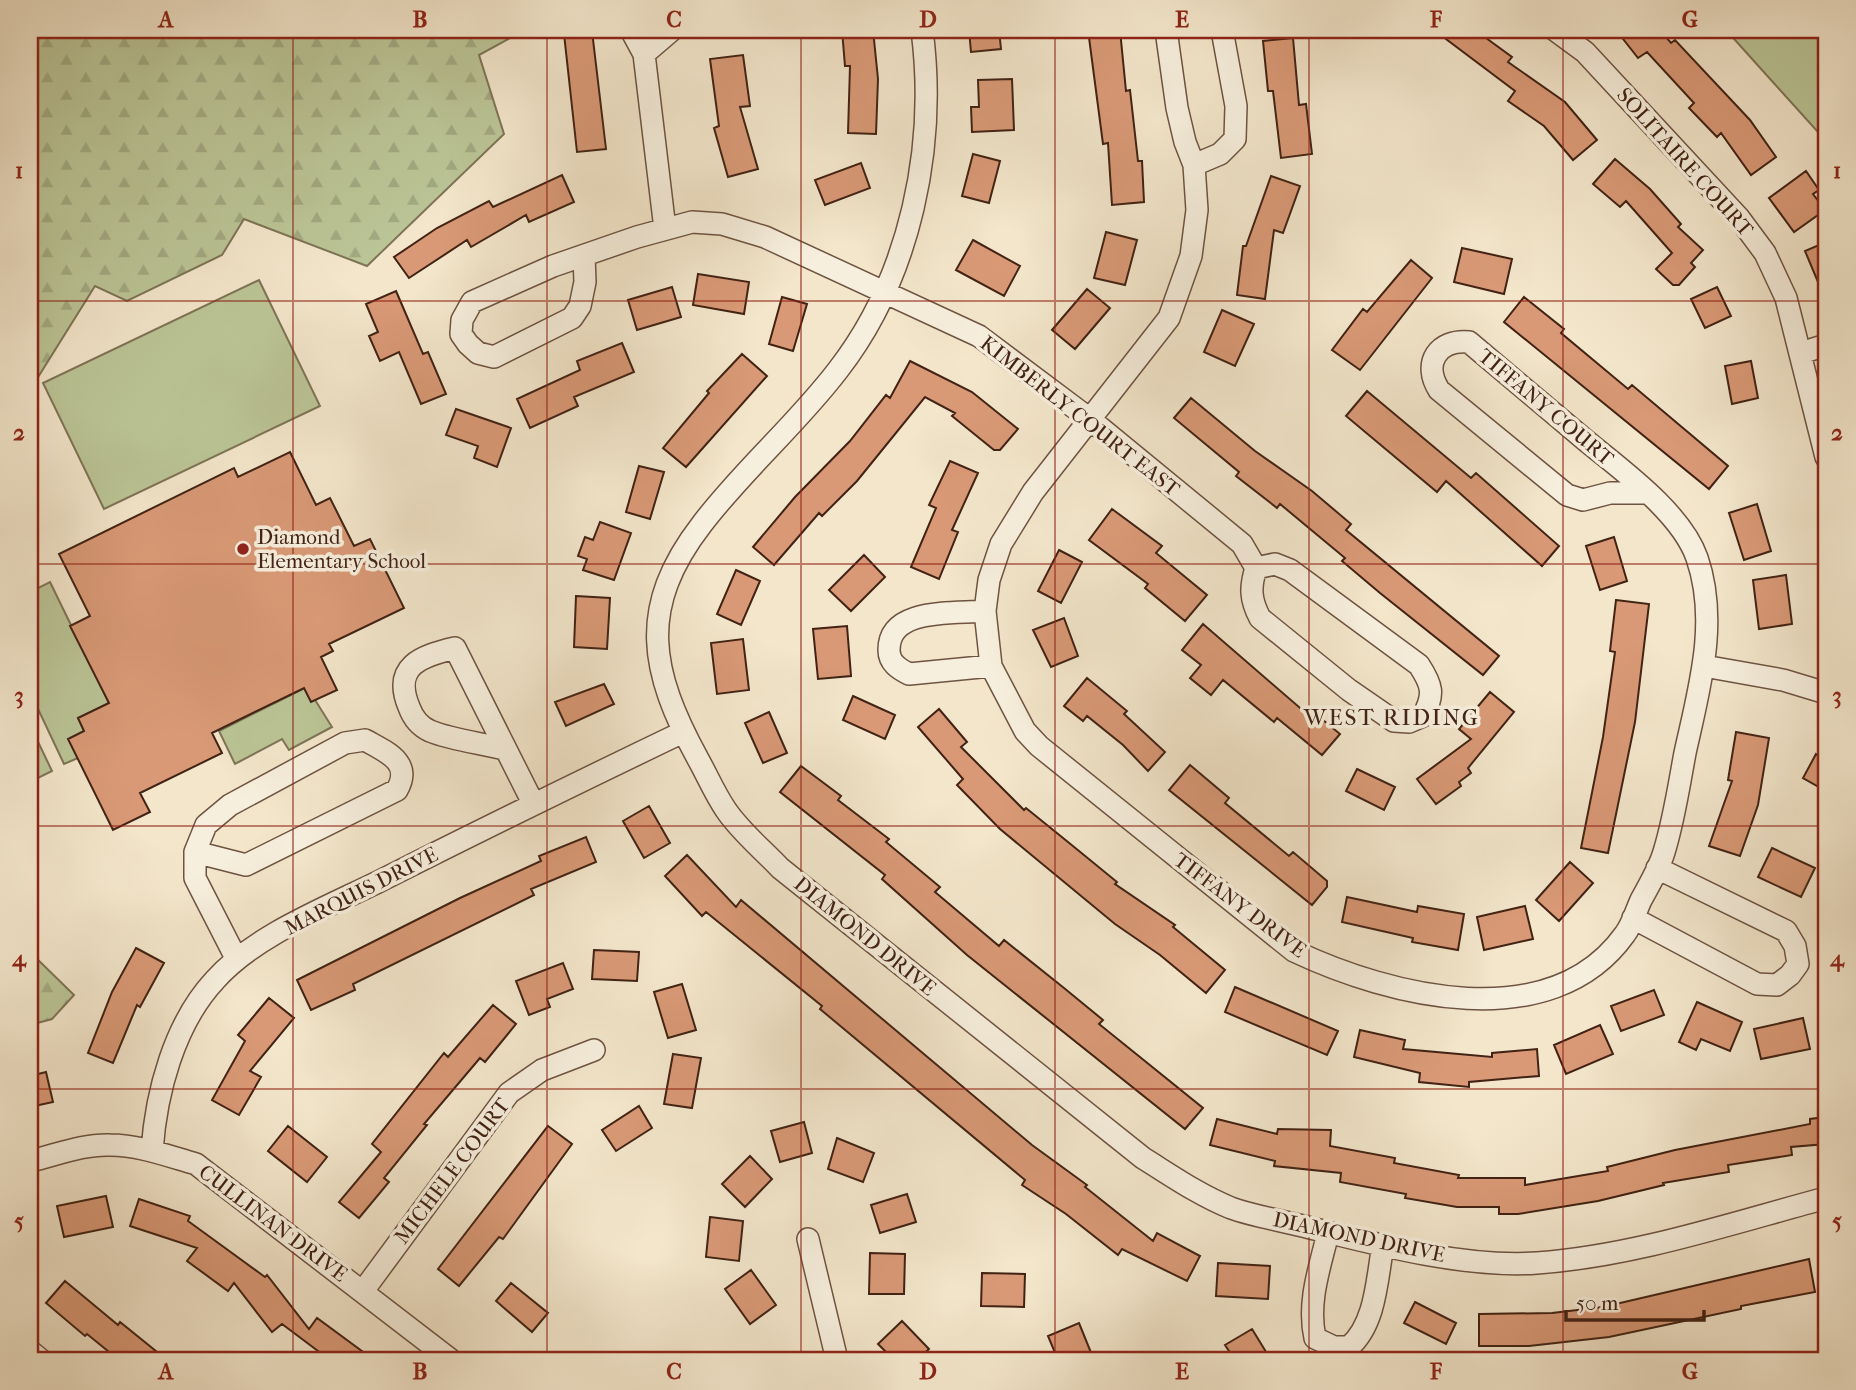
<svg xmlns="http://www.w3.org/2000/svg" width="1856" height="1390" font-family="'IM FELL French Canon',serif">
  <defs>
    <pattern id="forest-firs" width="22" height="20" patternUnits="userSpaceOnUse" patternTransform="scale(1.75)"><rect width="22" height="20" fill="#bbc597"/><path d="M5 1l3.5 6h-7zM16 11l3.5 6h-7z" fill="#a2a981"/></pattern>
  </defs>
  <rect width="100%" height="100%" fill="#f3e6cb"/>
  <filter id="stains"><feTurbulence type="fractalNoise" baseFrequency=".00286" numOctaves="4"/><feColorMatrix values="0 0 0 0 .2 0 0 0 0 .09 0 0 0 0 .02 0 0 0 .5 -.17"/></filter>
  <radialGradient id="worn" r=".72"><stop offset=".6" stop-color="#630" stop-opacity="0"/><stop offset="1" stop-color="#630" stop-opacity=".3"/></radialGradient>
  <path fill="#bbc597" stroke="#7e7456" stroke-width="2" d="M1726 30H1826V141Z
    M259 280 320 406 104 509 43 383Z
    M50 582 109 703 78 718 84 731 78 758 64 764 30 692V592Z
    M307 687 332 727 289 750 282 739 235 764 219 731Z
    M30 725 52 771 34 780 30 778Z"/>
  <path fill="url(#forest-firs)" stroke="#7e7456" stroke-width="2" d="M30 30H512V37L479 55 504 134 367 266 244 219 222 255 127 301 95 286 30 390Z
    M30 952 74 995 52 1019 30 1025Z"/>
  <path fill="#d99976" stroke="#412214" stroke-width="2" d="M842 30H873L878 79 876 134 848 133 850 66H845Z
    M969 30H999L1001 49 971 52Z
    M1088 30H1120L1126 91 1130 90 1138 161H1142L1144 202 1112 205 1108 143 1103 144Z
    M1434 30H1475L1512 57 1508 62 1565 102 1597 140 1573 160 1544 126 1508 101 1515 91Z
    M1616 30H1660L1671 43 1675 40 1750 120 1776 157 1751 175 1721 133 1717 137 1689 108 1694 103 1647 52 1638 58Z
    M592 31 606 149 577 152 564 34Z
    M1293 38 1299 105 1306 104 1312 154 1281 158 1273 91H1268L1263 41Z
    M743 55 750 106 740 107 758 169 728 177 714 128 719 126 710 59Z
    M1012 79 1014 130 972 132 971 107H979L978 80Z
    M973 154 1000 161 989 203 962 196Z
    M1615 159 1650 189 1681 224 1678 227 1703 250 1691 263 1695 267 1679 285H1673L1656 269 1672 253 1626 201 1620 207 1593 184Z
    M861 163 870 188 825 205 815 180Z
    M1806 171 1819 190 1813 194 1825 210 1794 232 1769 198Z
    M562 175 574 202 529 222 526 215 471 247 467 240 409 278 394 257 437 228 489 201 493 207Z
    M1271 176 1300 186 1283 233 1274 230 1265 299 1237 295 1243 246H1246Z
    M1106 232 1137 240 1125 285 1094 278Z
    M973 240 1020 266 1004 296 956 270Z
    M1826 242V301L1805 251Z
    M1462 248 1512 259 1504 294 1454 282Z
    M1411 260 1432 278 1360 370 1332 350 1363 309 1367 312Z
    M698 274 749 282 744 314 693 305Z
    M672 287 681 317 637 330 628 300Z
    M1717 287 1731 316 1705 328 1691 299Z
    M1087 289 1110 308 1075 349 1052 330Z
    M396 291 423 354 428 352 446 394 421 404 399 352 380 361 369 336 378 332 366 304Z
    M782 297 807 304 793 351 769 344Z
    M1524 297 1564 329 1561 333 1628 389 1632 385 1728 466 1709 489 1504 322Z
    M1222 310 1254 324 1235 366 1204 352Z
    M622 343 634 372 574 397 578 406 530 428 517 399 580 370 577 361Z
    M742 354 767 376 686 467 663 448 709 393 707 391Z
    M910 361 972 392 1018 429 1000 450H994L952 416 955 413 925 397 857 481 822 516 819 513 774 565 753 547 795 497 850 441 886 395 890 398Z
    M1751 361 1758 398 1732 404 1725 366Z
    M1367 391 1471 478 1476 473 1559 546 1542 566 1446 481 1437 492 1346 416Z
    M1191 398 1255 451 1312 491 1351 524 1346 530 1499 656 1483 675 1380 593 1342 561 1345 558 1280 504 1277 508 1236 476 1239 472 1174 418Z
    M456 409 511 428 497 467 474 458 478 446 446 435Z
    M290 452 316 505 330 498 354 546 370 539 404 608 329 644 333 651 321 657 337 690 311 702 304 688 212 733 222 753 140 793 150 812 113 830 68 739 84 731 78 718 109 703 70 626 90 616 59 554 234 468 238 477Z
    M950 461 978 473 952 530 958 532 939 579 911 567 936 508 929 505Z
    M639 466 664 472 650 519 626 512Z
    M1757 504 1771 551 1744 560 1729 513Z
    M1112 509 1162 546 1156 553 1207 595 1185 621 1145 588 1148 584 1089 540Z
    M600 522 631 533 614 580 583 570 587 559 578 556 585 537 593 540Z
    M1614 537 1627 581 1600 590 1586 546Z
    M1059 550 1082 562 1061 603 1038 591Z
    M864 555 885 577 851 611 829 590Z
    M736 570 760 581 741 625 717 614Z
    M1786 575 1792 624 1759 629 1753 580Z
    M576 596 610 598 607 649 574 647Z
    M1616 600 1649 604 1635 722 1608 853 1581 848 1603 737 1615 652 1610 651Z
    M1064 618 1078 656 1051 667 1033 630Z
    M1203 624 1307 714 1311 710 1340 734 1322 755 1277 718 1274 722 1223 680 1211 695 1190 678 1201 665 1182 650Z
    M847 626 851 676 818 679 813 629Z
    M743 639 749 690 717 694 711 643Z
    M1087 678 1127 711 1124 714 1165 752 1148 771 1123 745 1087 716 1083 721 1064 706Z
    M604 684 614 704 566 726 555 702Z
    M1490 692 1514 712 1468 768 1471 773 1459 782 1461 786 1436 804 1417 779 1471 739 1459 729Z
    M853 696 895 715 885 739 843 720Z
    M939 709 967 742 961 747 1024 810 1026 808 1068 842 1117 882 1115 884 1175 925 1173 927 1225 970 1206 993 1160 955 1115 924 1000 829 957 785 963 779 918 727Z
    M769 712 787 753 763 763 745 723Z
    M1736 732 1769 738 1758 805 1740 856 1709 846 1732 781 1728 780Z
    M1816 754 1826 760V791L1803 778Z
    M1190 765 1229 798 1225 803 1289 856 1293 852 1327 881V887L1312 905 1169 790Z
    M801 766 841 796 838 800 889 839 886 842 940 887 935 892 999 946 1004 940 1064 988 1103 1020 1099 1024 1203 1108 1185 1129 967 955 882 879 885 875 780 792Z
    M1357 769 1395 787 1384 810 1346 791Z
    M649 806 670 843 644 858 623 821Z
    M586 837 596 862 531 889 534 895 353 984 355 990 311 1010 297 980 460 898 541 861 539 856Z
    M1772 848 1815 868 1801 897 1758 877Z
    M687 855 736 907 741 900 1032 1145 1087 1185 1085 1187 1153 1241 1157 1233 1200 1256 1187 1281 1122 1249 1118 1255 1066 1214 1022 1185 1025 1180 820 1009 822 1006 706 912 702 916 665 876Z
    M1570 862 1593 883 1559 921 1536 900Z
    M1347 897 1417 912 1418 906 1464 914 1458 950 1412 942 1413 938 1342 922Z
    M1525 906 1533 939 1484 950 1477 917Z
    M136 948 164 963 140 1007 137 1005 113 1063 88 1053 112 992Z
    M594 950 639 952 637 981 592 979Z
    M563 963 573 989 547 999 550 1007 529 1015 516 981Z
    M682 984 696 1030 668 1038 654 992Z
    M1235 987 1338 1031 1327 1055 1225 1012Z
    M1654 990 1664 1015 1621 1031 1611 1006Z
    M269 998 294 1018 250 1071 261 1077 239 1115 212 1100 245 1041 238 1035Z
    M1697 1002 1742 1022 1730 1051 1701 1039 1696 1050 1679 1042Z
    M493 1005 516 1024 485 1062 480 1058 424 1124 427 1125 384 1178 389 1182 359 1218 339 1202 381 1152 372 1144 444 1053 448 1057Z
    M1803 1018 1810 1049 1761 1059 1754 1029Z
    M1600 1025 1613 1054 1566 1074 1554 1045Z
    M1360 1030 1405 1040 1403 1049 1492 1057V1053L1537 1049 1539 1076 1469 1082V1087L1419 1082 1420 1073 1354 1057Z
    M673 1054 701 1058 692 1108 664 1104Z
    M46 1072 53 1102 30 1107V1076Z
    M639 1106 652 1128 616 1151 602 1130Z
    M1826 1117V1144L1791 1147 1792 1155 1728 1165 1729 1172 1663 1183 1664 1185 1598 1201 1518 1214H1499V1207H1457L1405 1198 1406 1194 1340 1182 1341 1173 1274 1166 1275 1161 1210 1145 1217 1119 1277 1134 1278 1129 1331 1130 1330 1146 1395 1158 1394 1163 1459 1175 1458 1178H1525V1185L1608 1171 1607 1167 1675 1150 1810 1124V1119Z
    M804 1122 812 1153 780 1162 771 1131Z
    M288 1126 327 1157 307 1182 268 1151Z
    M548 1126 572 1144 503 1239 499 1237 459 1286 438 1269Z
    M837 1138 874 1153 863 1182 828 1169Z
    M750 1156 772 1179 745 1207 722 1184Z
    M907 1194 916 1222 880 1233 871 1205Z
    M106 1196 113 1227 64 1237 57 1206Z
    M139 1199 190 1216 188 1221 265 1277 267 1275 309 1329 317 1318 374 1360H330L282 1324 272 1332 234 1283 228 1291 187 1261 197 1248 130 1226Z
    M710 1217 743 1221 739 1261 706 1257Z
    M870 1253 905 1254 904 1294H869Z
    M1809 1259 1815 1292 1741 1306V1309L1609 1337 1529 1346H1479V1314L1552 1313 1603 1307Z
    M1218 1263 1270 1266 1268 1299 1216 1296Z
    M751 1270 776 1305 750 1324 725 1289Z
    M982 1273 1025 1274 1024 1307 981 1306Z
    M65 1281 118 1325 120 1322 167 1360H119L87 1334 85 1336 46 1303Z
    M511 1283 548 1313 532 1332 496 1301Z
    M1415 1302 1456 1323 1446 1344 1404 1323Z
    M902 1321 929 1349 917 1360H894L878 1344Z
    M1079 1323 1094 1360H1058L1048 1336Z
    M1252 1329 1271 1360H1235L1225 1345Z"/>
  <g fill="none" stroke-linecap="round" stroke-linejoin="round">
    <defs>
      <path id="minor" d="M631 30 644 54 665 229
        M922 30C937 146 911 276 838 370 797 424 743 470 702 524 637 608 650 671 698 759 707 775 715 794 726 810 740 831 762 849 780 868L1143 1158C1172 1176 1199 1195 1231 1208 1253 1216 1279 1220 1303 1226 1375 1244 1463 1268 1537 1263 1635 1256 1732 1223 1826 1198
        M1166 30 1177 108 1185 142 1194 165 1197 210 1191 256 1169 318 1033 492 1001 544 989 580 985 611 991 666 1025 731 1039 746 1294 951C1389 996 1551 1038 1625 934 1632 925 1636 911 1641 900 1649 885 1659 869 1664 852 1674 820 1679 785 1685 753 1699 689 1719 622 1697 558 1681 512 1620 469 1584 439 1545 406 1507 374 1469 342 1438 339 1422 363 1439 390L1567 495 1583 500 1610 493H1647
        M1555 30 1585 52 1739 218 1765 253 1786 298 1826 457
        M644 54 672 30
        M1194 165 1220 154 1235 139 1236 106 1222 30
        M584 256 585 282 580 306 572 318 494 357 478 353 468 344 461 334 462 320 472 302 553 266 637 237 692 222 722 224 765 237 979 336 1091 420 1242 544 1256 568C1250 587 1250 599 1260 618L1349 690 1394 721 1409 722 1423 716C1435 694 1432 685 1419 665L1290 570 1275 564 1256 568
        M1801 353 1826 345
        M985 611C954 614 889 607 889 650 889 663 899 669 909 674L991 666
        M1704 666 1783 680 1826 693
        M504 749C481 743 452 740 430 731 419 726 413 718 409 707 392 666 421 656 455 648L533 803
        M195 852 246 865 397 790C413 762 386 752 365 740L345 743 230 805 206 825 195 852V878L236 958
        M1633 918 1757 984 1777 985 1790 975 1798 964 1795 946 1786 931 1657 868
        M152 1151C156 1093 174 1024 215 980 254 936 325 908 378 882 479 831 581 781 683 732
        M30 1161C56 1155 83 1144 110 1145 139 1145 168 1156 196 1164L451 1360
        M1328 1233C1320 1267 1307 1302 1315 1338L1334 1347H1349C1376 1324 1377 1278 1383 1245
        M808 1239 837 1360
        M363 1291 509 1093 542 1070 594 1050
        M30 1351 41 1360"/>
    </defs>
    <use href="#minor" stroke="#6e5342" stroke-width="24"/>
    <use href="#minor" stroke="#f7efdd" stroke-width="21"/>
  </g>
  <path fill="none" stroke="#8f2418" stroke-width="2" stroke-opacity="0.55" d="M293 30V1360M547 30V1360M801 30V1360M1055 30V1360M1309 30V1360M1563 30V1360M30 301H1826M30 564H1826M30 826H1826M30 1089H1826"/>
  <circle fill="#8f2418" stroke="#f7efdd" stroke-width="2.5" cx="243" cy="549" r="7"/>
  <g text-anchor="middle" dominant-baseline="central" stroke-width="7" stroke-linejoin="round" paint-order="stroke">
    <g font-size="21" fill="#412214" stroke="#f7efdd">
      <text transform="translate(1685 162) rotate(48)">SOLITAIRE COURT</text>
      <text transform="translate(1546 407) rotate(40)">TIFFANY COURT</text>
      <text transform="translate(1080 416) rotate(38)">KIMBERLY COURT EAST</text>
      <text transform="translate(361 891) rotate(-27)">MARQUIS DRIVE</text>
      <text transform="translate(1240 905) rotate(37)">TIFFANY DRIVE</text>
      <text transform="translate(865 936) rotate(39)">DIAMOND DRIVE</text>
      <text transform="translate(452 1171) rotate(-53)">MICHELE COURT</text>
      <text transform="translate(273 1223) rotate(37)">CULLINAN DRIVE</text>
      <text transform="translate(1359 1237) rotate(12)">DIAMOND DRIVE</text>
    </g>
    <g font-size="21" fill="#412214" stroke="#f7efdd" text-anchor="start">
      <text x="257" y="537">Diamond<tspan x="257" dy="24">Elementary School</tspan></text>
    </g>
    <g font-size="23" letter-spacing="2" fill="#412214" stroke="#f7efdd">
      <text x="1392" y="717">WEST RIDING</text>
    </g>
  </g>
  <rect width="1856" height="1390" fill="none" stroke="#f3e6cb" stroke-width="77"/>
  <path d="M1566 1310v10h138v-10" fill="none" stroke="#412214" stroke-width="3.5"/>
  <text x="1576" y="1310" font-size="21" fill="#412214" stroke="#f7efdd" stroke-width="5" paint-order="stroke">50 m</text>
  <rect x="38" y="38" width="1780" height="1314" fill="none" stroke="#8f2418" stroke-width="2.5"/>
  <g font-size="23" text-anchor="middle" font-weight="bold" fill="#8f2418">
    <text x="166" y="27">A</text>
    <text x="420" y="27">B</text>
    <text x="674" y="27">C</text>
    <text x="928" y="27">D</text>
    <text x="1182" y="27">E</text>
    <text x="1436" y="27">F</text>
    <text x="1690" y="27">G</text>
    <text x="19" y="178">1</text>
    <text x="1837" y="178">1</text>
    <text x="19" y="440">2</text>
    <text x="1837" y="440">2</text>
    <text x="19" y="703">3</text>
    <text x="1837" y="703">3</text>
    <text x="19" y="966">4</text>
    <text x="1837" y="966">4</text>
    <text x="19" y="1228">5</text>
    <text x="1837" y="1228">5</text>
    <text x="166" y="1379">A</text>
    <text x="420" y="1379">B</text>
    <text x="674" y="1379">C</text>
    <text x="928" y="1379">D</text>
    <text x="1182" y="1379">E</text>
    <text x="1436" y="1379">F</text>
    <text x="1690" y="1379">G</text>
  </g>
  <rect width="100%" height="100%" filter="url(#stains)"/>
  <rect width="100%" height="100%" fill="url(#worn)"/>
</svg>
